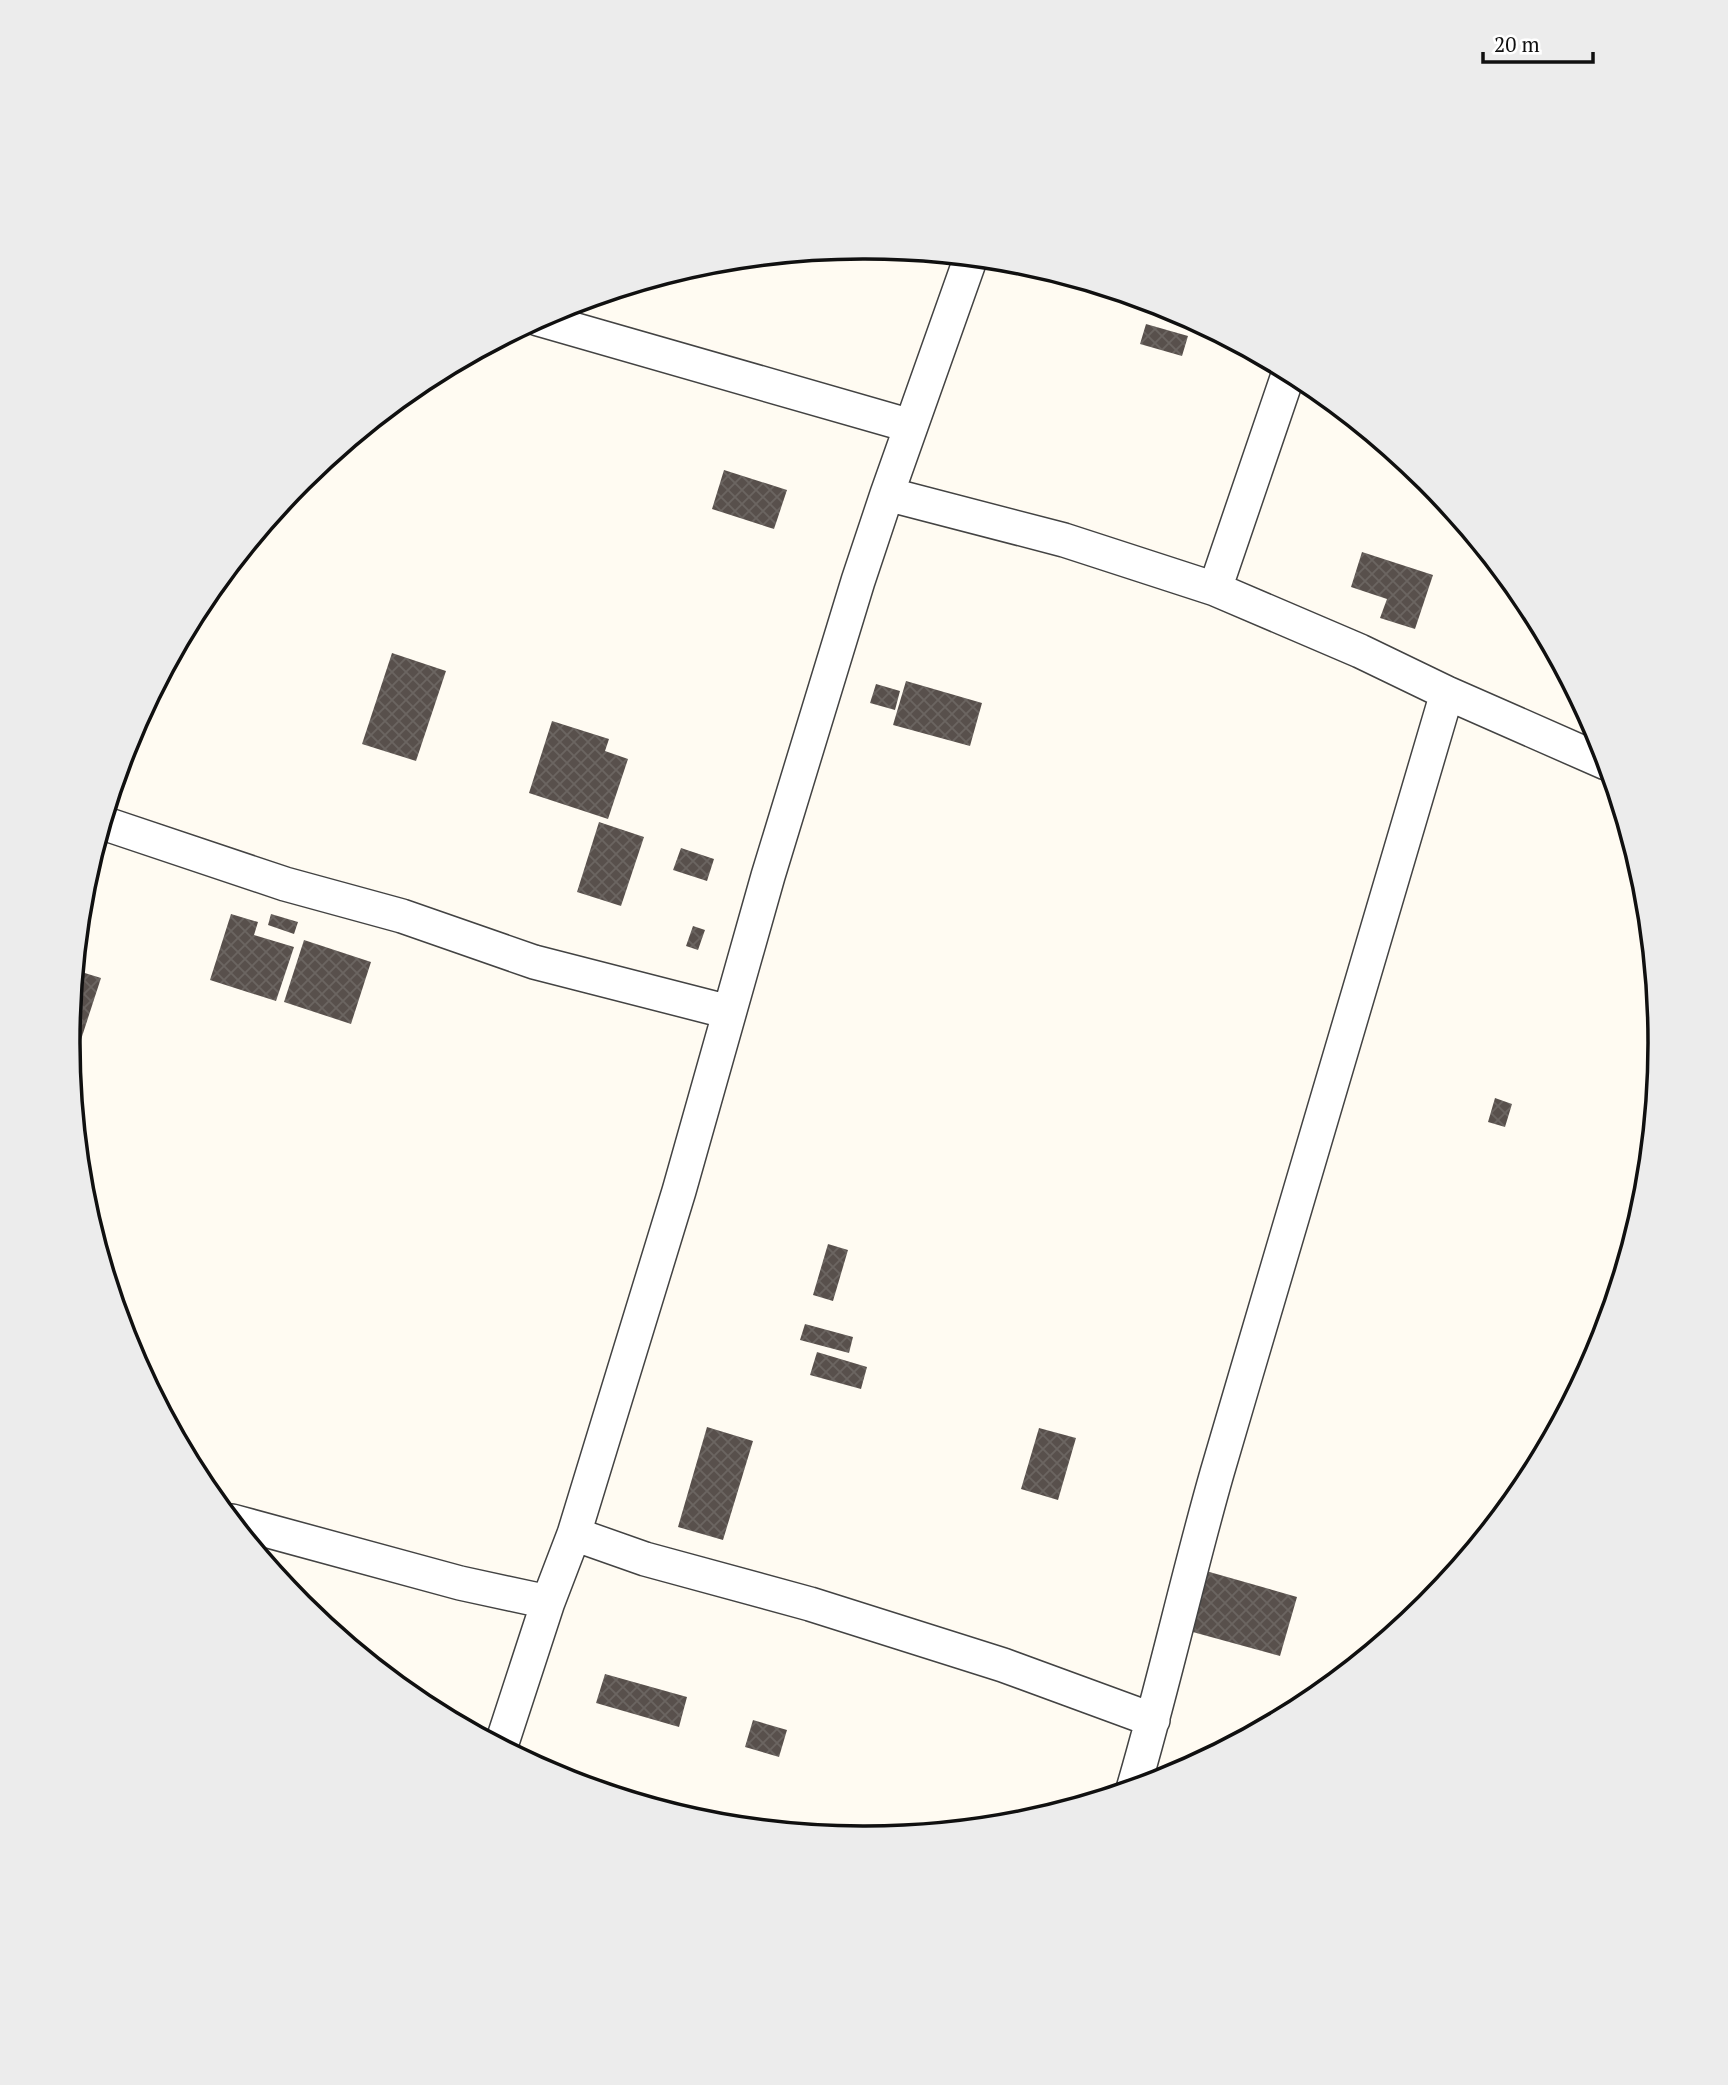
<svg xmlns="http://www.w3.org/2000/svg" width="1728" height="2085" font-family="'PT Serif',serif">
  <defs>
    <pattern id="building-cross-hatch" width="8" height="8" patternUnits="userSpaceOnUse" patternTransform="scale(1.75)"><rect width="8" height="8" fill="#58504c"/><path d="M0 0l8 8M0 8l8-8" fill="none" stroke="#6b6561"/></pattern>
  </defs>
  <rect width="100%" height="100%" fill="#fffbf2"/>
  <path fill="url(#building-cross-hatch)" d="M1146 324 1188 336 1182 356 1140 344Z
    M724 470 787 490 774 529 712 509Z
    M1362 552 1433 575 1415 629 1380 618 1387 599 1351 587Z
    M392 653 446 671 416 761 362 744Z
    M906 681 982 703 970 746 893 725Z
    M876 684 900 691 895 710 870 703Z
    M552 721 609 739 605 751 628 759 608 819 529 793Z
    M599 822 644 837 621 906 577 892Z
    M681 848 714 859 707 881 673 870Z
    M231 914 258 922 254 935 294 947 276 1001 210 980Z
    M271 914 298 922 294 934 268 925Z
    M693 926 705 930 698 950 686 946Z
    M304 940 371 962 351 1024 284 1002Z
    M75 970 101 978 76 1055 69 1053 68 1042Z
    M1495 1098 1512 1104 1505 1127 1488 1122Z
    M828 1244 848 1250 833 1301 813 1295Z
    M805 1324 853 1337 849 1353 800 1340Z
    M817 1352 867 1367 861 1389 810 1375Z
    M707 1427 753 1441 723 1540 678 1527Z
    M1039 1428 1076 1438 1058 1500 1021 1489Z
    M1206 1571 1297 1597 1280 1656 1189 1631Z
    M605 1674 687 1697 679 1727 596 1703Z
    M753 1720 787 1730 779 1757 745 1747Z"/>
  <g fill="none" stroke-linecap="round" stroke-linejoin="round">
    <defs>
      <path id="street" d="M538 319 911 426
        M887 494 1064 540 1215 589 1360 651 1447 693 1606 763
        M1215 589 1289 372
        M103 823 285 884 402 916 534 962 729 1012
        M232 1521 460 1583 548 1602
        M574 1534 645 1559 810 1604 1003 1665 1153 1720
        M501 1746 548 1602 574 1534 679 1191 768 876 858 581 887 494 971 257
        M1133 1789C1164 1684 1187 1578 1217 1473 1293 1213 1372 954 1447 693"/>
    </defs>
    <use href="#street" stroke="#434343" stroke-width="36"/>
    <use href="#street" stroke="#fff" stroke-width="33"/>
  </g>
  <path d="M0 0H1728V2085H0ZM863 259H865A783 783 0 0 1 1648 1042V1043A783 783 0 0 1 865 1826H863A783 783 0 0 1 80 1043V1042A783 783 0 0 1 863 259Z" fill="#ececec" fill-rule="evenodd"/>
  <path fill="none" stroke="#101010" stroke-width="3.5" d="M863 259H865A783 783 0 0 1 1648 1042V1043A783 783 0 0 1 865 1826H863A783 783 0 0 1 80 1043V1042A783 783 0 0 1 863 259Z"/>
  <path d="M1483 52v10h110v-10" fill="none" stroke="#101010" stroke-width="3.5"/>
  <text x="1494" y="52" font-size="21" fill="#101010" stroke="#ffffff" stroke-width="5" paint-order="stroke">20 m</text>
</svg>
